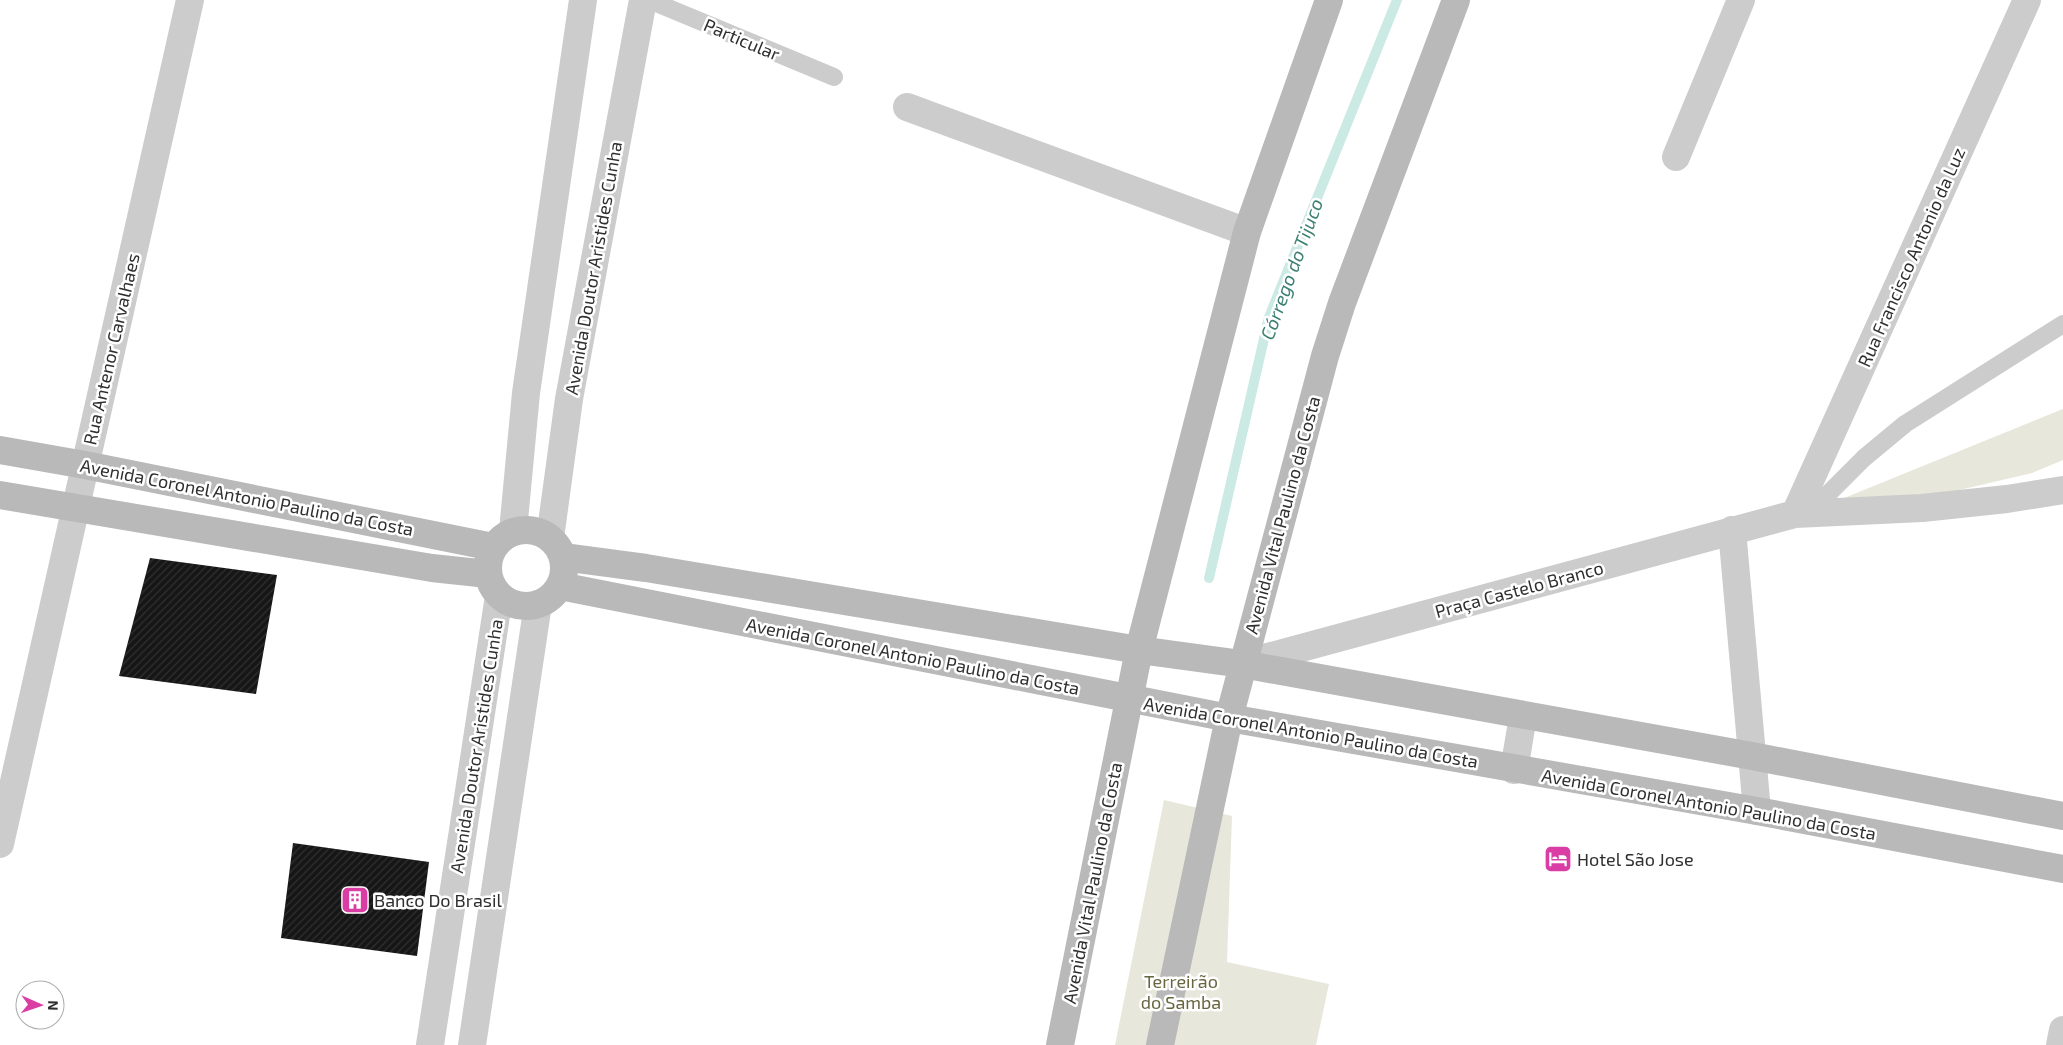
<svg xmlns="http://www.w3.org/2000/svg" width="2063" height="1045" font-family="'Exo 2',sans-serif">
  <defs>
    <pattern id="building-hatch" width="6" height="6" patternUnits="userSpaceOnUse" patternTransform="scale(1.25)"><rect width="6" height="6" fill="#161616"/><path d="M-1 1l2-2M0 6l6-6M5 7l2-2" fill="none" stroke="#303030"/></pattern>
  </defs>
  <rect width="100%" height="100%" fill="#fff"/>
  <path fill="#e8e7db" d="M2063 409V460L2032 473 1921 499 1827 505Z
    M1164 800 1232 816 1227 962 1329 984 1316 1045H1115Z"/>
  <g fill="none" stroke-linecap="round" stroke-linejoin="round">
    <path stroke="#cceae4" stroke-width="10" d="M1209 578 1269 317 1397 0"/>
  </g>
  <path fill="url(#building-hatch)" d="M150 558 277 575 256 694 119 676Z
    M293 843 429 862 417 956 281 938Z"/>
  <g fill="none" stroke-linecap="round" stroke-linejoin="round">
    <path stroke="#ccc" stroke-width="18" d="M649 0 834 77
      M1809 513 1864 458 1905 424 2063 324"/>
    <path stroke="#ccc" stroke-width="28" d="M907 107 1247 232
      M1676 157 1741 0
      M1795 514 2027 0
      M1732 530 1757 811
      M513 531 526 393 583 0
      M550 538 569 399 643 0
      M1242 664 1795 514 1922 508 2007 499 2063 490
      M1514 770 1523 716
      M0 844 190 0
      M430 1045 499 596
      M472 1045 538 604
      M2060 1045 2063 1030"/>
    <path stroke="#b9b9b9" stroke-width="28" d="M0 450 85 465 493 547
      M0 495 432 568 488 574
      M488 568a38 38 0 1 1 76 0a38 38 0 1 1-76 0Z
      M563 557 646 568 1139 650 1242 664 1752 756 2063 816
      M560 586 1229 718 1757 811 2063 869
      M1060 1045 1139 650 1247 232 1329 0
      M1160 1045 1229 718 1325 356 1342 303 1456 0"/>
  </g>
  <defs>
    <symbol id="hotel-square" viewBox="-11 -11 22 22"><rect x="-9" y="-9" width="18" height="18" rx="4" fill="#da3ea4" stroke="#fff"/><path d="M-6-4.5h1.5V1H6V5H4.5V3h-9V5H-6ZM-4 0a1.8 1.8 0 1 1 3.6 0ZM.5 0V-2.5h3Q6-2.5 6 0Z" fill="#fff"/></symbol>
    <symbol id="building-square" viewBox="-11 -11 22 22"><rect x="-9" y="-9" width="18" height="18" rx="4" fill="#da3ea4" stroke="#fff"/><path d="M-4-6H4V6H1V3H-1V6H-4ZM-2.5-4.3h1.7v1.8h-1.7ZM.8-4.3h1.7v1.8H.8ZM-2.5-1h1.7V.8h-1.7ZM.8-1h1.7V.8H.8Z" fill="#fff"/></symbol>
  </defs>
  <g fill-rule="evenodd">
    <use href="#hotel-square" x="1542" y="843" width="32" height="32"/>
    <use href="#building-square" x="339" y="884" width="32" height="32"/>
  </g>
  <g text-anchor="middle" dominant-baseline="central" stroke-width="5" stroke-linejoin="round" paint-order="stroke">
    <g font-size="18" fill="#2f2f2f" stroke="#fff">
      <text transform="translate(742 39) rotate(23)">Particular</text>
      <text transform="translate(1911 257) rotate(-66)">Rua Francisco Antonio da Luz</text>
      <text transform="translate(593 268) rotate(-80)">Avenida Doutor Aristides Cunha</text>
      <text transform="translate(111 349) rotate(-77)">Rua Antenor Carvalhaes</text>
      <text transform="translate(247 497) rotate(11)">Avenida Coronel Antonio Paulino da Costa</text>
      <text transform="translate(1282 515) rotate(-75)">Avenida Vital Paulino da Costa</text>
      <text transform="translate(1519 589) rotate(-15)">Praça Castelo Branco</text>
      <text transform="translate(913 656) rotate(11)">Avenida Coronel Antonio Paulino da Costa</text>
      <text transform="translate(1311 732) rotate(10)">Avenida Coronel Antonio Paulino da Costa</text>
      <text transform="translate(476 746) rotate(-81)">Avenida Doutor Aristides Cunha</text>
      <text transform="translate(1709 804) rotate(10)">Avenida Coronel Antonio Paulino da Costa</text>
      <text transform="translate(1092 883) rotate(-79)">Avenida Vital Paulino da Costa</text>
    </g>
    <g font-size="18" fill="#2f2f2f" stroke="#fff" text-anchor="start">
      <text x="1577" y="859">Hotel São Jose</text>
      <text x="374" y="900">Banco Do Brasil</text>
    </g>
    <g font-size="18" fill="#68663f" stroke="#fff">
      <text x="1181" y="981">Terreirão<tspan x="1181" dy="21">do Samba</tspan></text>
    </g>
    <g font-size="19" font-style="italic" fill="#3d8173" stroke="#fff">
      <text transform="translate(1291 269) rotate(-70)">Córrego do Tijuco</text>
    </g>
  </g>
  <g transform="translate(40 1005) rotate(92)"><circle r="24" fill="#ffffff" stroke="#acacac"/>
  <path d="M0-4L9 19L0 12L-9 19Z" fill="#da3ea4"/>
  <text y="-8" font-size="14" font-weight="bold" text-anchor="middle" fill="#2f2f2f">N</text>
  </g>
</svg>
